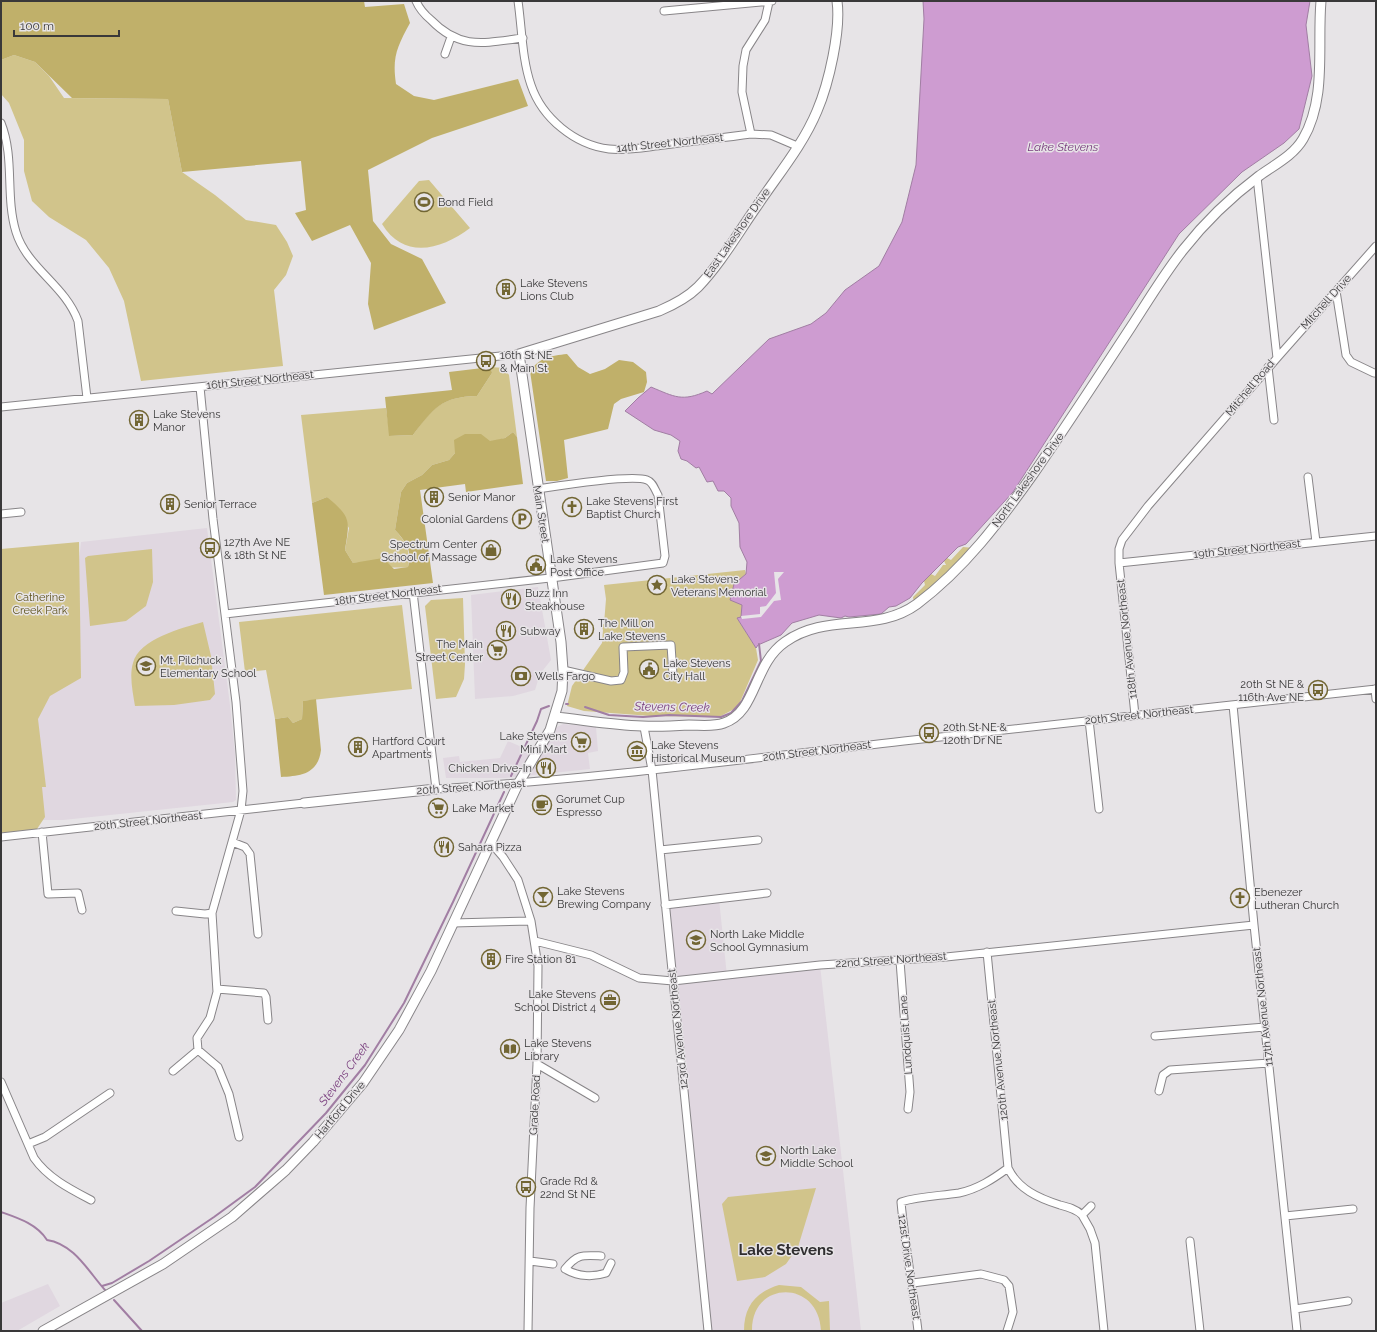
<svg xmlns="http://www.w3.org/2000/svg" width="1377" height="1332" font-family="Raleway,sans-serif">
  <rect width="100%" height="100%" fill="#e7e4e7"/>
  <path fill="#e0d7e0" d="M207 528 230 705 235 754 236 800 233 802 63 820H42L23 696 71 629 81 542Z
    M538 587 551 660 540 674 535 690 513 696 475 699 471 595Z
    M563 724 596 727 598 751 588 753 590 769 505 778H446L443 758 459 756 460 762 500 758 508 741 540 755 557 727Z
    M719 899 727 976 820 965 861 1331H709L665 905Z
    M48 1284 60 1306 17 1331H1V1303Z"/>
  <path fill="#d1c48b" d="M14 55 35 62 49 76 64 98 168 99 182 172 215 195 246 220 276 225 287 242 293 256 286 275 274 290 283 366 141 381 124 301 109 268 86 240 49 217 32 201 24 171V140L9 103 1 94V60Z
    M429 180 470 228C441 250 404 260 382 224L419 181Z
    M491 367 504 368 509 375 517 437 513 432 505 438 455 453 449 460 432 465 422 475 407 483 401 492 395 530C406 542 411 551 408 567 388 570 373 561 353 563L345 550 349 528 327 497 312 503 301 415 386 408 390 436 413 435C433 408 441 397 477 396L492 373Z
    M79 542 81 678 50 696 38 719 46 787H42L45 817 37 829 1 833V549Z
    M963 547 974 548 914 603 913 597 925 585 924 581 931 574 935 576 943 565H946L944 561 947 558 951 560Z
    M152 549 153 582 146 606 126 621 90 626 85 558 88 556Z
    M745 570 746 574 734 584 742 605 741 618H737L756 648 758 660 738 707 719 717 651 716 584 711 567 706 572 686 602 643 603 630 601 625 604 624 606 599 604 585Z
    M463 598 465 664 464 679 456 697 436 699 425 606 431 600Z
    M402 605 412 689 303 701 302 719 293 723 288 717 275 719 266 670 245 672 239 622Z
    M203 622 211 656 215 694 210 700 174 705 135 706C133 693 129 676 133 663 139 639 182 628 203 622Z
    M816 1188 798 1247 786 1264 765 1277 737 1281 722 1204 728 1197Z
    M779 1285 801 1287 820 1302 829 1301 830 1331H821C819 1279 751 1280 752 1331H744C744 1306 756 1292 779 1285Z"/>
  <path fill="#c0b06a" d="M1 1H364L365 7 404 4 410 23C397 47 392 57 396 84L414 96 434 100 518 79 528 106 432 138 368 170 373 221 391 244 422 259 446 303 374 330 368 304 371 263 350 225 312 241 295 213 306 210 301 161 182 172 168 99 72 98 35 62 14 55 1 60Z
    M567 354 578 367 590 374 605 369 619 360 633 362 646 372 647 382 644 392 621 399 614 404 608 429 564 440 568 478 557 481H546L530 371C540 357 551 356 567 354Z
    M491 367 492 373 477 396C441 397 434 408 413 435L389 436 385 397 452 390 449 372Z
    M513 432 517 437 523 484 466 492 465 484 420 490 433 583 324 595 312 503 327 497C351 517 350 520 345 550L353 563 383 558 394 569 408 567C412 550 407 543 395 530L401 492 407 483 422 475 432 465 449 460 455 453 454 440 465 434H481L490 441 505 438Z
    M316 699 321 750C318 774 301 776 281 777L275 719 288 717 293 723 302 719 303 701Z"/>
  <path fill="#ce9cd1" stroke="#a17ea3" d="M923 1H1310L1306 25 1312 76 1299 129 1284 143 1242 172 1179 234 1013 492 966 544 958 547 922 583 910 598 896 606 889 607 881 614 849 617 845 616 841 618 819 615 792 623 781 635 758 645 756 648 737 618 741 617 742 605 730 600 734 584 746 574 747 562 740 547 739 523 731 506V498L724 491H718L713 481 707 482 699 467 696 468 687 461 681 459 678 451 680 441 671 435 654 430 625 411 638 398 651 387C675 397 682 402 707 391L712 394 769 339 811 324 826 313 845 290 879 266 902 222 916 165 924 19Z"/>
  <path fill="#e7e4e7" d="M774 572H784L778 579 781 600 774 601 761 617 742 619 741 616 760 614V607L766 606 776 593Z"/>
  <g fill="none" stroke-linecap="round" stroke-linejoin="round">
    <path stroke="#a17ea3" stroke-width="2" d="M566 704H568
      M585 707 609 715 643 717 669 715 721 717 731 713 742 701 761 661 759 644
      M511 776 537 721 541 709 549 706
      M1 1212C18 1218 37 1224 47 1240 74 1244 88 1271 105 1290
      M102 1286 112 1283 149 1261 214 1217 255 1187 326 1113 365 1065 404 1003 453 902 504 792
      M114 1300 142 1331"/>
    <defs>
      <path id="minor" d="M416 1C419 8 425 15 431 20 460 50 484 43 523 38
        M518 1C522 29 522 59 531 85 542 118 575 145 609 149 627 151 646 147 664 145 693 141 722 138 751 134L771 135 797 146
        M664 11 772 1
        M445 54 451 37
        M1 123C15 158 5 196 16 232 27 268 65 285 78 321L87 398
        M751 134 742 92 743 66 746 50 765 20 769 2
        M1336 291 1346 355 1351 362 1374 373
        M1277 358 1376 246
        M1268 367 1274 420
        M200 387 213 519 236 702 243 791 241 810 212 913 217 992 210 1018 197 1038 198 1050 218 1067 229 1094 239 1137
        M1 407 519 354
        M1308 477 1316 542
        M1 514 21 512
        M1119 563 1376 536
        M413 592 436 789C596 779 754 758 913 740 1067 722 1222 707 1376 689
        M225 614 559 577 663 563 665 556 658 495C655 490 653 482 647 480 631 474 558 486 538 489
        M563 670 611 681 621 680 624 672 623 647 671 645 673 675
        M1375 689 1376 699
        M1233 705 1254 925 1297 1331
        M1135 715 1119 563V549L1122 540 1148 506 1277 358 1257 177
        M1089 720 1099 809
        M644 727 652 770 708 1331
        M42 832 48 894 78 893 82 910
        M1 837 304 803
        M232 842 245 847 250 854 258 934
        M491 843 503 857 518 880 531 921 538 966 537 1064 530 1208 528 1331
        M660 850 758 840
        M665 905 767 893
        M176 911 205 914 212 913
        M453 923 531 921
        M535 941 591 955 639 978 673 981 820 965 946 957 1254 925
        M987 952 1008 1168
        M900 961 910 1092 908 1109
        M217 989 264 993 266 997 268 1020
        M1155 1036 1265 1027
        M537 1064 595 1098
        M173 1071 198 1050
        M1 1082 34 1158C48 1178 70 1189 91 1200
        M1159 1091 1163 1075 1170 1070 1269 1063
        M28 1144 45 1137 110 1093
        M1082 1215 1090 1229 1095 1243 1104 1331
        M1285 1216 1353 1209
        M1190 1241 1200 1331
        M530 1261 553 1264
        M565 1269C577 1254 582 1255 601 1256
        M567 1270C579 1277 594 1277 606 1273L611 1263
        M913 1283 981 1274 1004 1280 1009 1286 1013 1312 1007 1331
        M1295 1309 1348 1301
        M918 1331C913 1288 905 1246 901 1202 920 1196 940 1196 959 1193 978 1189 993 1179 1008 1168 1018 1189 1038 1198 1060 1205 1068 1207 1076 1209 1082 1215L1091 1206"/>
      <path id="major" d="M555 717C584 720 613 725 642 726 658 727 674 726 689 725 700 725 713 727 724 723 757 712 753 664 785 642 827 612 876 634 917 604 965 568 1000 521 1034 473 1067 425 1099 376 1131 327 1148 301 1164 274 1183 250 1205 222 1231 197 1259 176 1274 165 1293 156 1303 139 1327 98 1317 46 1321 1
        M304 803 436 789
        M43 1331 163 1264 232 1217 286 1170 313 1142 363 1083 399 1030 431 971 518 784 550 730 562 691 563 670 561 642 519 354 659 311C673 305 687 298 698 287 721 263 738 233 757 206 777 176 803 145 817 111 829 83 841 30 837 1"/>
    </defs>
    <use href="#minor" stroke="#888588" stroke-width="9"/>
    <use href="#major" stroke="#888588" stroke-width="11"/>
    <use href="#minor" stroke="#fff" stroke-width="7"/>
    <use href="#major" stroke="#fff" stroke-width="9"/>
  </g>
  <defs>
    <symbol id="stadium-ring" viewBox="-11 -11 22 22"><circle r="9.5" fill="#e7e4e7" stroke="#726633" stroke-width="1.5"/><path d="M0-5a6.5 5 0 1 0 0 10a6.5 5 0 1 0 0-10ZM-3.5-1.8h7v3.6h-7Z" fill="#726633"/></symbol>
    <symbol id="building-ring" viewBox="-11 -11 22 22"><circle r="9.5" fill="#e7e4e7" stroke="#726633" stroke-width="1.5"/><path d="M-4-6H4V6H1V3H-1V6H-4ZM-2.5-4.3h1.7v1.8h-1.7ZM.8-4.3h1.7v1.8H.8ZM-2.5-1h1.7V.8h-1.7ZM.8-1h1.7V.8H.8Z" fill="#726633"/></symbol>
    <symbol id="bus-ring" viewBox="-11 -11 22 22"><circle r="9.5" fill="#e7e4e7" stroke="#726633" stroke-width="1.5"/><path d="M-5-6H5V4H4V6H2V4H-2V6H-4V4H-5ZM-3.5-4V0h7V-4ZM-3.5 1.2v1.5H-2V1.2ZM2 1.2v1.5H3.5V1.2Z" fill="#726633"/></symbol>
    <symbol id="church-ring" viewBox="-11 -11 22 22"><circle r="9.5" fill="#e7e4e7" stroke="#726633" stroke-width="1.5"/><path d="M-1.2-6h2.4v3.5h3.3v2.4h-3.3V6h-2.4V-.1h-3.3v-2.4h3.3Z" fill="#726633"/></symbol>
    <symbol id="parking-ring" viewBox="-11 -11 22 22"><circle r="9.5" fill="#e7e4e7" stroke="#726633" stroke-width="1.5"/><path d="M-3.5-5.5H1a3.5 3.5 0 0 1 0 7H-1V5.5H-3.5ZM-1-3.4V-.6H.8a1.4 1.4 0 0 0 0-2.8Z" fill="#726633"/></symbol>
    <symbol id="shop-ring" viewBox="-11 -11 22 22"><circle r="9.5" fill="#e7e4e7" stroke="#726633" stroke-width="1.5"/><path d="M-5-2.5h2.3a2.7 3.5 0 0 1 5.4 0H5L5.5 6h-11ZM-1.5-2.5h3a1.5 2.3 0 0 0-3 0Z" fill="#726633"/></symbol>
    <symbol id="civic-ring" viewBox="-11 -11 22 22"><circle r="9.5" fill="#e7e4e7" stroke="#726633" stroke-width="1.5"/><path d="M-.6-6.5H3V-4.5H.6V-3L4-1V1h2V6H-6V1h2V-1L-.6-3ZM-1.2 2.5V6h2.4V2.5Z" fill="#726633"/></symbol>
    <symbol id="sight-ring" viewBox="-11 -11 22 22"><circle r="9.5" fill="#e7e4e7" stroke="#726633" stroke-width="1.5"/><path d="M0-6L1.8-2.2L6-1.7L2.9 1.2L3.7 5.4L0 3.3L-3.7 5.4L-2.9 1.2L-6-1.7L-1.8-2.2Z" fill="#726633"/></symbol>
    <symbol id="restaurant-ring" viewBox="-11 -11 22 22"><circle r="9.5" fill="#e7e4e7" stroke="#726633" stroke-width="1.5"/><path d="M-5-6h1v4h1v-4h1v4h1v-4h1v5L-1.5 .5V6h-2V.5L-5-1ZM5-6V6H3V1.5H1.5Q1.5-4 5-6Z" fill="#726633"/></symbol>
    <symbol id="supermarket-ring" viewBox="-11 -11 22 22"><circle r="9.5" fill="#e7e4e7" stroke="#726633" stroke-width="1.5"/><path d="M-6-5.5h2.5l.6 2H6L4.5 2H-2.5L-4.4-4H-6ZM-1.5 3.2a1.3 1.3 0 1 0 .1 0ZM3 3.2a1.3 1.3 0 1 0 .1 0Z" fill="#726633"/></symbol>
    <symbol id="school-ring" viewBox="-11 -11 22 22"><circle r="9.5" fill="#e7e4e7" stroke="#726633" stroke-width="1.5"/><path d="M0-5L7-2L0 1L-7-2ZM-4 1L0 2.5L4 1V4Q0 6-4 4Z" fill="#726633"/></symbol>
    <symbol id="bank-ring" viewBox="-11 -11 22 22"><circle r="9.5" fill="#e7e4e7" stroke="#726633" stroke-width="1.5"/><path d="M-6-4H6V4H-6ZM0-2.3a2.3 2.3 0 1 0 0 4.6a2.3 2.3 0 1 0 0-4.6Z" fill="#726633"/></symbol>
    <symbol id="museum-ring" viewBox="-11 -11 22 22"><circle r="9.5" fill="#e7e4e7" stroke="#726633" stroke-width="1.5"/><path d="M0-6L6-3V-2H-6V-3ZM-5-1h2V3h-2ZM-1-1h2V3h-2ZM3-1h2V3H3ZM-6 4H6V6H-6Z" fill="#726633"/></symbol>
    <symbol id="cafe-ring" viewBox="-11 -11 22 22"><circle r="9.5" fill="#e7e4e7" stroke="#726633" stroke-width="1.5"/><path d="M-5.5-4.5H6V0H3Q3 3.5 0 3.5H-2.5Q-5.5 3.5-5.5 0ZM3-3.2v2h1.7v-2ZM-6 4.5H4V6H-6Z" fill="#726633"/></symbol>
    <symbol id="bar-ring" viewBox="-11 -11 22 22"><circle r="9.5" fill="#e7e4e7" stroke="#726633" stroke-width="1.5"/><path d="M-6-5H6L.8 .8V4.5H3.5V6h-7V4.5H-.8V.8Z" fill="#726633"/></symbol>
    <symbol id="office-ring" viewBox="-11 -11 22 22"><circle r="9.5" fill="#e7e4e7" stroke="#726633" stroke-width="1.5"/><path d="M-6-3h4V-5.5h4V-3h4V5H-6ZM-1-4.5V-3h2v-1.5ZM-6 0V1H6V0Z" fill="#726633"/></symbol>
    <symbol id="library-ring" viewBox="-11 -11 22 22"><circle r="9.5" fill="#e7e4e7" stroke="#726633" stroke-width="1.5"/><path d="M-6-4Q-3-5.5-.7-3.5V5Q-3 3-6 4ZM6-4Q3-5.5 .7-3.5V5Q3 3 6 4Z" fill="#726633"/></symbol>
  </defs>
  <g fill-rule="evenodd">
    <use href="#stadium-ring" x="413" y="191" width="22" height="22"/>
    <use href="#building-ring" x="495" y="278" width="22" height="22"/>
    <use href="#bus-ring" x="475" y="350" width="22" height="22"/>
    <use href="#building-ring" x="128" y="409" width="22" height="22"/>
    <use href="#building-ring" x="423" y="486" width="22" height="22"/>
    <use href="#building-ring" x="159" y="493" width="22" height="22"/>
    <use href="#church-ring" x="561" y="496" width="22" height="22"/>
    <use href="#parking-ring" x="511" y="508" width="22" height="22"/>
    <use href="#bus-ring" x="199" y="537" width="22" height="22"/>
    <use href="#shop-ring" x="480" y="539" width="22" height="22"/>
    <use href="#civic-ring" x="525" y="554" width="22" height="22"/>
    <use href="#sight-ring" x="646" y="574" width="22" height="22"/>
    <use href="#restaurant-ring" x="500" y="588" width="22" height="22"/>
    <use href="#building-ring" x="573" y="618" width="22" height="22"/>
    <use href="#restaurant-ring" x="495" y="620" width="22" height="22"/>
    <use href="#supermarket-ring" x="486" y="639" width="22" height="22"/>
    <use href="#school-ring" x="135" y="655" width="22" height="22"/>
    <use href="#civic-ring" x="638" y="658" width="22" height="22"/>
    <use href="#bank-ring" x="510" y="665" width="22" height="22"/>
    <use href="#bus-ring" x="1307" y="679" width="22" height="22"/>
    <use href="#bus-ring" x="918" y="722" width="22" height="22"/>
    <use href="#supermarket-ring" x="570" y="731" width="22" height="22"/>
    <use href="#building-ring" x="347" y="736" width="22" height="22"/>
    <use href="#museum-ring" x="626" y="740" width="22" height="22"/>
    <use href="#restaurant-ring" x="535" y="757" width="22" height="22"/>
    <use href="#cafe-ring" x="531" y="794" width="22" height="22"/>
    <use href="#supermarket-ring" x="427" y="797" width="22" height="22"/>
    <use href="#restaurant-ring" x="433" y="836" width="22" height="22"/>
    <use href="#bar-ring" x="532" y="886" width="22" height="22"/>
    <use href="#church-ring" x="1229" y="887" width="22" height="22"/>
    <use href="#school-ring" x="685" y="929" width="22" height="22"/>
    <use href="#building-ring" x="480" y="948" width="22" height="22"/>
    <use href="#office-ring" x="599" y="989" width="22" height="22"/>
    <use href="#library-ring" x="499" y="1038" width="22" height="22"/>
    <use href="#school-ring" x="755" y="1145" width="22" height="22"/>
    <use href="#bus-ring" x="515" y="1176" width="22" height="22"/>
  </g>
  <g text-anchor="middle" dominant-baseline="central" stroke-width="3" stroke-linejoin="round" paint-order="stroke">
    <g font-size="11" fill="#393839" stroke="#e7e4e7">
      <text transform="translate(670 143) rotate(-6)">14th Street Northeast</text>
      <text transform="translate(737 233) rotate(-55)">East Lakeshore Drive</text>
      <text transform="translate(1326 302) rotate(-48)">Mitchell Drive</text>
      <text transform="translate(260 380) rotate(-6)">16th Street Northeast</text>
      <text transform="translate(1250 388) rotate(-50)">Mitchell Road</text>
      <text transform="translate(1028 480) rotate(-54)">North Lakeshore Drive</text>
      <text transform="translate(541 514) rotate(81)">Main Street</text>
      <text transform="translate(1247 549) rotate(-6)">19th Street Northeast</text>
      <text transform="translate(388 595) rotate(-7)">18th Street Northeast</text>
      <text transform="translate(1127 639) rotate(-96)">118th Avenue Northeast</text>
      <text transform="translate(1139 715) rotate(-6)">20th Street Northeast</text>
      <text transform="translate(817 751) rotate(-7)">20th Street Northeast</text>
      <text transform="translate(471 787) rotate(-4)">20th Street Northeast</text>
      <text transform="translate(148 821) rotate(-6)">20th Street Northeast</text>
      <text transform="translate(891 960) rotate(-4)">22nd Street Northeast</text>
      <text transform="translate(1263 1007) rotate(-96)">117th Avenue Northeast</text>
      <text transform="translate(678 1029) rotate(-96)">123rd Avenue Northeast</text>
      <text transform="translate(906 1035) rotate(-94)">Lundquist Lane</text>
      <text transform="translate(998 1060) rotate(-96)">120th Avenue Northeast</text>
      <text transform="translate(535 1105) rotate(-87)">Grade Road</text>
      <text transform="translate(340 1110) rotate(-50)">Hartford Drive</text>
      <text transform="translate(909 1267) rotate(82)">121st Drive Northeast</text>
    </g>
    <g font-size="11" fill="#393839" stroke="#e7e4e7" text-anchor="start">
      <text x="438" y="202">Bond Field</text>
      <text x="520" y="283">Lake Stevens<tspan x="520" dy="13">Lions Club</tspan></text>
      <text x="500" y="355">16th St NE<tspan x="500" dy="13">&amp; Main St</tspan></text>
      <text x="153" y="414">Lake Stevens<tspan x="153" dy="13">Manor</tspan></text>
      <text x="448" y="497">Senior Manor</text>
      <text x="586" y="501">Lake Stevens First<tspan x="586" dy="13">Baptist Church</tspan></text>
      <text x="184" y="504">Senior Terrace</text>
      <text x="508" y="519" text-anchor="end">Colonial Gardens</text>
      <text x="224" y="542">127th Ave NE<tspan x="224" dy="13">&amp; 18th St NE</tspan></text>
      <text x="477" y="544" text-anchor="end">Spectrum Center<tspan x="477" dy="13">School of Massage</tspan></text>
      <text x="550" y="559">Lake Stevens<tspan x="550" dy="13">Post Office</tspan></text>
      <text x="671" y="579">Lake Stevens<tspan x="671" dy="13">Veterans Memorial</tspan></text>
      <text x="525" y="593">Buzz Inn<tspan x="525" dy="13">Steakhouse</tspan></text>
      <text x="598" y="623">The Mill on<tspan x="598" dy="13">Lake Stevens</tspan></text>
      <text x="520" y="631">Subway</text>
      <text x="483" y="644" text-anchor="end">The Main<tspan x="483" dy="13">Street Center</tspan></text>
      <text x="160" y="660">Mt. Pilchuck<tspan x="160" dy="13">Elementary School</tspan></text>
      <text x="663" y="663">Lake Stevens<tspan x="663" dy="13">City Hall</tspan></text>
      <text x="535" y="676">Wells Fargo</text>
      <text x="1304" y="684" text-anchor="end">20th St NE &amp;<tspan x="1304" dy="13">116th Ave NE</tspan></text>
      <text x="943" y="727">20th St NE &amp;<tspan x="943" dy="13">120th Dr NE</tspan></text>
      <text x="567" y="736" text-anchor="end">Lake Stevens<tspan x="567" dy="13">Mini Mart</tspan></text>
      <text x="372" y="741">Hartford Court<tspan x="372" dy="13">Apartments</tspan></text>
      <text x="651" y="745">Lake Stevens<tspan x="651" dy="13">Historical Museum</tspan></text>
      <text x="532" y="768" text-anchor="end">Chicken Drive-In</text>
      <text x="556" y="799">Gorumet Cup<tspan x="556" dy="13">Espresso</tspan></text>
      <text x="452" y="808">Lake Market</text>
      <text x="458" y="847">Sahara Pizza</text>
      <text x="557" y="891">Lake Stevens<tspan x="557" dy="13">Brewing Company</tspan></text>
      <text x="1254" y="892">Ebenezer<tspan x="1254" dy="13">Lutheran Church</tspan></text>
      <text x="710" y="934">North Lake Middle<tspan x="710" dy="13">School Gymnasium</tspan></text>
      <text x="505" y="959">Fire Station 81</text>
      <text x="596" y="994" text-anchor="end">Lake Stevens<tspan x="596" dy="13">School District 4</tspan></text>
      <text x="524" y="1043">Lake Stevens<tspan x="524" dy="13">Library</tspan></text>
      <text x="780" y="1150">North Lake<tspan x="780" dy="13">Middle School</tspan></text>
      <text x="540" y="1181">Grade Rd &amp;<tspan x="540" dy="13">22nd St NE</tspan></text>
    </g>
    <g font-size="11" fill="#5f531e" stroke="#e7e4e7">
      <text x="40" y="597">Catherine<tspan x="40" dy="13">Creek Park</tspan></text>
    </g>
    <g font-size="12" font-style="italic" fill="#783c7d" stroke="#e7e4e7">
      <text x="1063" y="147">Lake Stevens</text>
      <text transform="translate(672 707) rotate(1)">Stevens Creek</text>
      <text transform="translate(344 1074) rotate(-53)">Stevens Creek</text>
    </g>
    <g font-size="15" font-weight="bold" fill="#302e30" stroke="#e7e4e7">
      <text x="786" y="1250">Lake Stevens</text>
    </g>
  </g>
  <rect width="1377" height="1332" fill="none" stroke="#393839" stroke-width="4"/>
  <path d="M14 30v6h105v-6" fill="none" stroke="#393839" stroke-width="2"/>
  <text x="20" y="30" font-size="12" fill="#393839" stroke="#e7e4e7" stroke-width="3" paint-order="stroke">100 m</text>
</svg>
